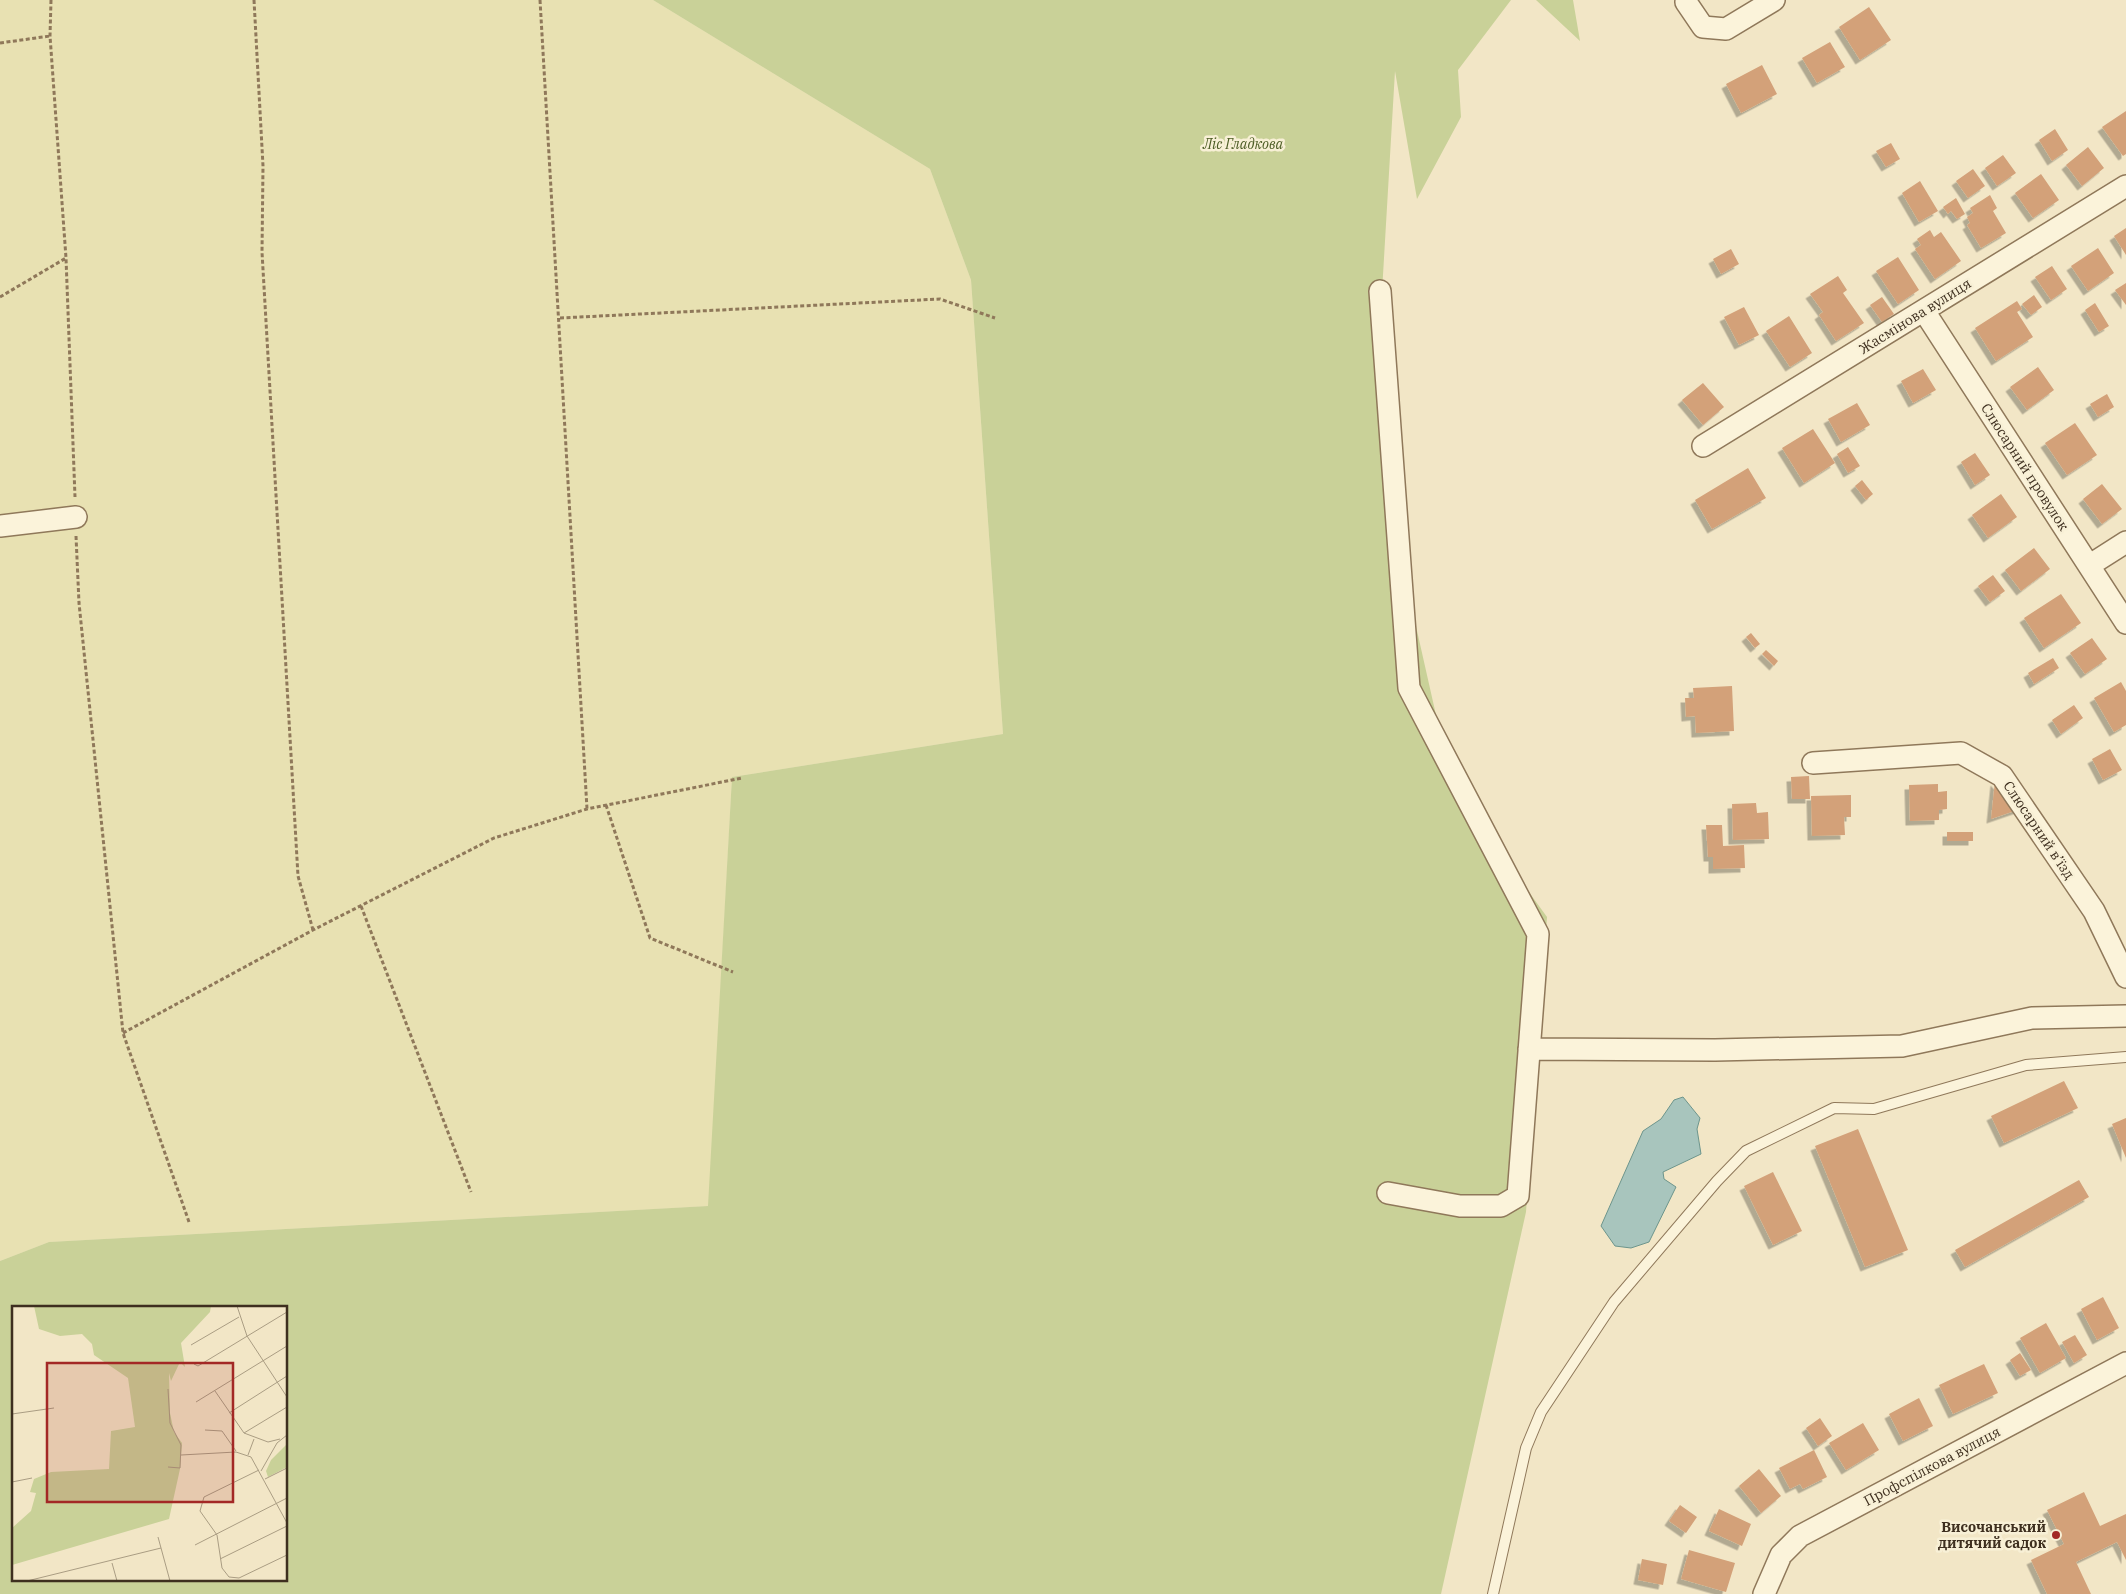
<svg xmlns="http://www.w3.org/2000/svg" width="2126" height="1594" font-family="'IBM Plex Serif',serif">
  <defs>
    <filter id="shadow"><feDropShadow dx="-4.5" dy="4.5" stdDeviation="0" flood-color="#0004"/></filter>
  </defs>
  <rect width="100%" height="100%" fill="#f2e6c6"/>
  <path fill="#e8e1b2" d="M0 0H653L930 169 971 280 1003 734 732 777 709 1206 49 1242 0 1261Z"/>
  <path fill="#c9d198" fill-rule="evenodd" d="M653 0H1511L1458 70 1461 117 1417 199 1395 71 1382 292 1404 573 1452 786 1547 917 1526 1212 1441 1594H0V1261L49 1242 708 1206 732 777 1003 734 971 280 930 169ZM14 1308H286V1580H14Z
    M1536 0H1573L1580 41Z"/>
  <path fill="#a8c5bd" stroke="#6d958c" d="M1683 1097 1700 1118 1697 1129 1701 1154 1663 1172 1664 1179 1676 1187 1649 1242 1631 1248 1615 1246 1601 1226 1643 1131 1661 1119 1674 1100Z"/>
  <path fill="#d3a179" filter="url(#shadow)" d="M1869 7 1891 40 1860 60 1839 27Z
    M1830 42 1845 67 1817 83 1802 58Z
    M1762 65 1777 94 1741 113 1726 84Z
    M2126 111V154L2123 156 2102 127Z
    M2055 129 2068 150 2052 161 2039 140Z
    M1891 143 1900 159 1886 167 1876 151Z
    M2088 147 2104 168 2082 186 2066 165Z
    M2003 155 2016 173 1997 186 1985 168Z
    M1973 169 1985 186 1968 198 1956 181Z
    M2041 174 2059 200 2033 218 2015 193Z
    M1920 181 1938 211 1919 222 1902 193Z
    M1990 195 1997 208 1993 211 2006 233 1981 248 1967 225 1970 223 1967 217 1973 213 1970 208Z
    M1956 198 1965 214 1957 219 1951 211 1948 214 1943 207Z
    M2126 228V255L2114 236Z
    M1930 230 1934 237 1941 232 1961 261 1935 279 1915 249 1921 245 1917 239Z
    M2098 248 2114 273 2088 291 2071 266Z
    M1731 249 1739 264 1721 274 1713 259Z
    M1898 257 1919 290 1898 304 1876 271Z
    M2052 266 2067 289 2051 300 2035 277Z
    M1838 276 1847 290 1843 293 1864 323 1836 341 1819 315 1823 312 1810 294Z
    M2126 283V305L2115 290Z
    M2034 295 2042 307 2031 315 2022 304Z
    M1882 297 1894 314 1882 322 1870 305Z
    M2017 301 2022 309 2017 312 2033 337 1996 361 1975 328Z
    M2095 303 2109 326 2099 332 2085 310Z
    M1744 307 1759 335 1739 345 1724 317Z
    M1789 316 1812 353 1790 367 1766 331Z
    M2038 367 2054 390 2027 410 2010 387Z
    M1923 369 1936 390 1913 403 1901 381Z
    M1703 383 1724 407 1703 425 1682 400Z
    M2107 394 2114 407 2098 417 2090 404Z
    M1857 403 1870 425 1841 442 1828 419Z
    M2075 423 2097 455 2067 475 2045 443Z
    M1813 429 1835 463 1804 483 1782 448Z
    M1848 447 1860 466 1848 473 1837 454Z
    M1975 453 1990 475 1975 485 1961 462Z
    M1748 468 1766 498 1712 529 1695 500Z
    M1862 480 1873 494 1866 500 1855 486Z
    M2102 484 2122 509 2102 524 2083 499Z
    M2001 494 2017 517 1988 538 1972 515Z
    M2034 548 2050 569 2021 591 2005 570Z
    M1993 575 2005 591 1990 602 1978 586Z
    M2061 594 2081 623 2044 648 2024 618Z
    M1751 633 1760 644 1755 648 1746 637Z
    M2092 638 2107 659 2085 674 2070 653Z
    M1766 650 1778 661 1774 666 1762 654Z
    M2053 658 2059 668 2034 684 2028 673Z
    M2121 682 2126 691V725L2114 732 2094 698Z
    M1732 686 1734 731 1696 733 1695 716 1686 717 1685 698H1694L1693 688Z
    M2074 705 2083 718 2061 734 2052 720Z
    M2110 749 2122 770 2103 780 2092 759Z
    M1809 776 1810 799H1792L1791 777Z
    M1995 781 2020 809 1991 819Z
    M1938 784V792L1947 791V809L1939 810V820L1910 821 1909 785Z
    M1851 795V817H1844L1845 835 1812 836 1811 796Z
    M1756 803 1757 813 1768 812 1769 839 1733 840 1732 804Z
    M1706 825H1722L1723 846 1744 845 1745 868 1713 869V857H1708Z
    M1947 832H1973V841H1947Z
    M2064 1081 2078 1108 2004 1143 1991 1116Z
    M2126 1118V1158L2112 1124Z
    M1858 1129 1908 1250 1865 1267 1815 1146Z
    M1773 1172 1802 1231 1773 1245 1744 1186Z
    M2079 1180 2089 1197 1965 1267 1955 1250Z
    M2103 1297 2119 1328 2097 1340 2081 1309Z
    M2046 1323 2066 1358 2040 1373 2020 1338Z
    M2075 1335 2087 1355 2074 1363 2062 1342Z
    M2020 1353 2031 1370 2020 1376 2010 1360Z
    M1984 1364 1998 1393 1953 1414 1939 1385Z
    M1919 1398 1933 1426 1903 1441 1889 1414Z
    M1820 1418 1832 1436 1818 1446 1806 1428Z
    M1863 1423 1879 1450 1846 1470 1829 1443Z
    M1814 1450 1827 1477 1803 1489 1800 1484 1790 1489 1779 1468Z
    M1759 1469 1781 1496 1761 1513 1739 1486Z
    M2084 1492 2100 1526 2126 1514V1560L2117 1542 2076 1562 2091 1594H2047L2031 1560 2064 1544 2047 1510Z
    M1680 1505 1697 1517 1686 1533 1669 1521Z
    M1719 1509 1751 1524 1742 1546 1709 1531Z
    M1689 1550 1735 1563 1726 1592 1681 1579Z
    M1642 1559 1667 1564 1663 1585 1638 1580Z"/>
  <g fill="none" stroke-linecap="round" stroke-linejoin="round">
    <defs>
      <path id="lane" d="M1493 1594 1526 1448 1541 1412 1614 1302 1717 1181 1746 1151 1834 1108 1874 1109 2026 1065 2126 1057"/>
      <path id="street" d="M1686 2 1703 27 1726 29 1774 0
        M1380 291 1409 688 1538 934 1518 1196 1501 1206H1460L1388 1193
        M1924 311 2126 623
        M1703 446 2126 186
        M0 526 76 517
        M2090 565 2126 542
        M1813 763 1961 753 2002 776 2094 911 2126 977
        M1529 1049 1715 1050 1902 1046 2032 1018 2126 1016
        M1764 1594 1781 1555 1800 1536 2126 1363"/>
    </defs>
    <use href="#lane" stroke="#8f785a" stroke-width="12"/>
    <use href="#street" stroke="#8f785a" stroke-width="24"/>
    <path stroke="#8f785a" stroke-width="3" stroke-dasharray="4 2.5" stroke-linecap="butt" d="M51 0 50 36 66 258 75 497
      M254 0 263 166 262 252 298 876 313 930
      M540 0 587 809
      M0 43 50 36
      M0 297 66 258
      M560 318 940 299 995 318
      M76 536 79 603 123 1033 189 1222
      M606 805 650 938 733 972
      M361 906 471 1192
      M123 1033 313 930 494 838 587 809 742 778"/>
    <use href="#lane" stroke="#fbf3da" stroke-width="10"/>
    <use href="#street" stroke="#fbf3da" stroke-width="21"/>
  </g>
  <circle fill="#a32825" stroke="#f8f0d6" stroke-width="2" cx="2056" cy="1535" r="5"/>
  <g text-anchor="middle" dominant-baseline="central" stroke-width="5" stroke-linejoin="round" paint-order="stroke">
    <g font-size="14" font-style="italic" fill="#4c5c24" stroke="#f8f0d6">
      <text x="1243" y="144">Ліс Гладкова</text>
    </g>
    <g font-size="14" fill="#3e2f1f" stroke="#f8f0d6">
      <text transform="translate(1915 316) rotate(-32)">Жасмінова вулиця</text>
      <text transform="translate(2025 467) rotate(57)">Слюсарний провулок</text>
      <text transform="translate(2039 830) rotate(56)">Слюсарний в’їзд</text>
      <text transform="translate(1932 1466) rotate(-28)">Профспілкова вулиця</text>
    </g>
    <g font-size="14" font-weight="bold" fill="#3e2f1f" stroke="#f8f0d6" text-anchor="end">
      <text x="2046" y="1527">Височанський<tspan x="2046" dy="16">дитячий садок</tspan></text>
    </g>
  </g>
  <g transform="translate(12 1306)">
    <rect width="275" height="275" fill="#f2e6c6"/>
    <path d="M22 0H199L198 6 169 37 173 61 168 56 159 75 157 67 158 107 162 126 170 137 168 163 157 213 0 259V222L19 205 24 187 18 186 22 173 39 166 97 163 99 125 123 121 116 72 82 49 80 38 70 28 48 30 27 23ZM275 138V161L256 171 254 165 259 154Z" fill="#c9d198"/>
    <path fill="none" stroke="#aa9d83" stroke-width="1" d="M225 0 235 30 275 91M179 39 227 11M182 58 186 60 275 6M156 83 158 117 169 139 168 162 156 161M203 85 232 127 256 136 268 133M184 96 275 40M217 107 275 70M0 108 42 102M193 124 210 125 224 145M232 127 275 101M169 149 224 146 239 151 275 217M236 149 242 133M247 164 192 191 188 205 205 229 210 262 217 271 227 272 275 249M249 165 265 137 275 129M253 173 275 162M0 176 20 172M146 231 158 275M183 239 275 192M208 253 275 220M100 257 105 275M15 275 149 242"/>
    <path fill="#a32825" fill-opacity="0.15" stroke="#a32825" stroke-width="2.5" d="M35 57H221V196H35Z"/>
    <rect width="275" height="275" fill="none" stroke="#3e2f1f" stroke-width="2.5"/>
  </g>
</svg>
